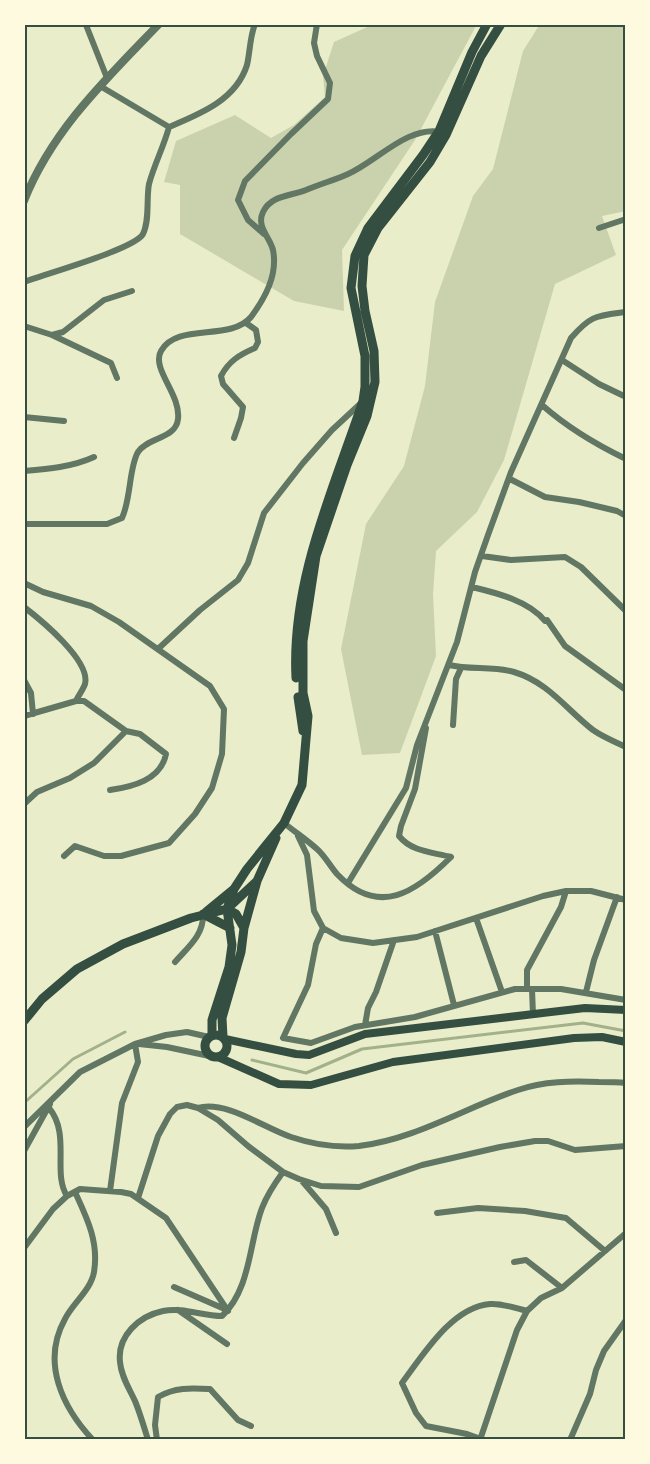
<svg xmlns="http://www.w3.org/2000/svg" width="650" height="1464" font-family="Poppins,sans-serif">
  <rect width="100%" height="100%" fill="#e9edc9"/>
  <path fill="#cad2ad" d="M374 24H477L415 140 342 250 344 311 294 301 180 234V185L164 182 176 141 235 115 271 138 294 125 325 97 323 76 334 42Z
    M540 24H626V211L602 216 616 255 555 284 504 460 477 512 436 551 433 594 436 656 400 753 362 755 341 649 366 524 404 466 425 386 435 302 473 196 493 169 523 51Z"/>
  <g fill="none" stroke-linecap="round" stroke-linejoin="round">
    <path stroke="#a3b18a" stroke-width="3" d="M252 1060 306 1073 362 1049 583 1023 626 1031
      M24 1103 73 1059 125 1032"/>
    <path stroke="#617663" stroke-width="6" d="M86 25 107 78
      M100 86 169 127
      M599 228 626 219
      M264 234 248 220 238 200 245 181 291 134 328 99 330 83 317 56 314 43 317 24
      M24 282C45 274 135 249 143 234 150 220 146 200 149 184 154 165 164 146 169 127 200 114 236 100 247 65 250 52 250 36 255 24
      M24 326 52 335 111 363 117 378
      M52 335 63 332 104 300 132 291
      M562 360 599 384 626 397
      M542 405C568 428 595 444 626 459
      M24 417 64 421
      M234 438 241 418 243 407 223 384 221 376C229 361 239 355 255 348L258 342 256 330 246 323
      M24 471C48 469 72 467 94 457
      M510 479 545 497 579 502 617 511 626 516
      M24 524H107L122 518C131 499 129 467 138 452 148 437 176 439 178 419 181 394 151 369 161 351 177 322 230 342 251 317 265 298 278 275 273 250 270 237 256 227 263 212 271 195 291 196 306 190 320 184 335 180 348 174 376 162 408 125 441 132
      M482 556 511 560 565 557 581 567 626 611
      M24 583 43 592 91 606 119 622 210 686 224 709 222 754 212 788 195 814 169 843 121 856H104L75 846 64 856
      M472 587C497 593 529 601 545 621L547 620 565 646 626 690
      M24 607C41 620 91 661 85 684 83 690 78 696 76 701
      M159 648 200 610 238 580 248 563 264 513 303 463 332 430 360 404
      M449 665C470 670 493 666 514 672 548 682 567 710 593 730 603 737 615 742 626 747
      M24 680 31 693 33 714
      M24 716 76 701H84L126 731 140 734 166 754C161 780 132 787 110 790
      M453 725 456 679 461 668
      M426 728 415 789 401 826 399 836C412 852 432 852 451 857
      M24 804 37 792 70 778 94 763 126 731
      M284 823C295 832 307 840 317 849 325 856 330 866 337 874 379 918 416 892 451 857
      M298 836 307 855 314 911 323 928 341 938 373 943 417 937 543 896 566 891H591L626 900
      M348 883 406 788 417 745 457 642 475 572 488 535 511 472 571 338C591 315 596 316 626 312
      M476 918 502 992
      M323 928 316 944 308 985 283 1038 311 1043 355 1027 415 1017 515 989H561L626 1000
      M435 931 454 1005
      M175 962C188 947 204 935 203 914
      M527 989V970L561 907 566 891
      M532 989 533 1015
      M586 992 594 960 617 897
      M365 1025 368 1008 376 992 394 940
      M139 1044 167 1047 214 1057
      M49 1108C71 1134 52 1173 67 1196
      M198 1108C226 1100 264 1128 291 1137 312 1144 337 1148 359 1146 416 1139 464 1108 518 1090 544 1081 571 1081 599 1082 608 1082 617 1082 626 1083
      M24 1127 80 1072 135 1044 166 1035 187 1032 209 1037
      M24 1151 50 1104
      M302 1181 326 1209 336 1233
      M110 1191 122 1103 138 1062 135 1044
      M75 1192C87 1218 99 1242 94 1272 91 1290 73 1303 65 1319 41 1362 62 1407 93 1440
      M138 1198 158 1136 170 1114 177 1107 187 1105 198 1108 218 1120 248 1146 283 1172 299 1179 321 1186 359 1187 422 1165 500 1147 535 1141H548L575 1150 626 1146
      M437 1213 478 1208 525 1211 566 1218 605 1251
      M24 1248 53 1209 67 1196 80 1189 121 1192 131 1194 166 1218 228 1311
      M514 1262 526 1260 562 1288
      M174 1287 227 1310
      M178 1310 227 1344
      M481 1439 467 1434 426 1426 416 1413 402 1383C423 1355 452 1307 490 1304 502 1303 515 1308 527 1311
      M148 1440C144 1427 140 1413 135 1401 129 1388 121 1376 120 1362 117 1336 139 1316 163 1311 183 1307 202 1316 222 1316 251 1289 249 1242 262 1208 267 1195 275 1183 283 1172
      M157 1440 155 1425 158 1397C175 1387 191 1388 210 1389L238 1420 251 1426
      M480 1440 517 1330 527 1311 541 1298 562 1288 626 1233
      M570 1440 590 1394 596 1370 604 1351 626 1320"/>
    <path stroke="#617663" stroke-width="8" d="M24 201C52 130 107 78 159 24"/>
    <path stroke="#344e41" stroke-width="8" d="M225 1039 296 1054 309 1055 365 1034 585 1008 626 1010
      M218 1057 279 1084 311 1085 393 1062 574 1038 602 1037 626 1042"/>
    <path stroke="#344e41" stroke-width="9" d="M296 678C291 580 333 491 363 401L365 387V356L351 288 355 256 368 228 423 155 439 131 472 52 487 24
      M298 697 303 731
      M227 909 236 914 244 928
      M206 912 234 889
      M203 914 230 928
      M24 1021 42 999 77 969 123 944 191 918 227 909 257 881
      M205 1046a11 11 0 1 1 22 0a11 11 0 1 1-22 0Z
      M212 1035V1020L229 967 232 945 227 909 234 889 247 869 284 823 302 785 308 716 303 693V641L316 556 347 465 367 416 375 382 374 351 365 311 362 286 364 255 378 228 430 162 446 135 481 56 501 24
      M223 1037 222 1018 241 952 244 928 257 881 276 838"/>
  </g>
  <rect width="650" height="1464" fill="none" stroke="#fefae0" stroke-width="51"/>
  <rect x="26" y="26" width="598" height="1412" fill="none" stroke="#344e41" stroke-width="2"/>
</svg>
